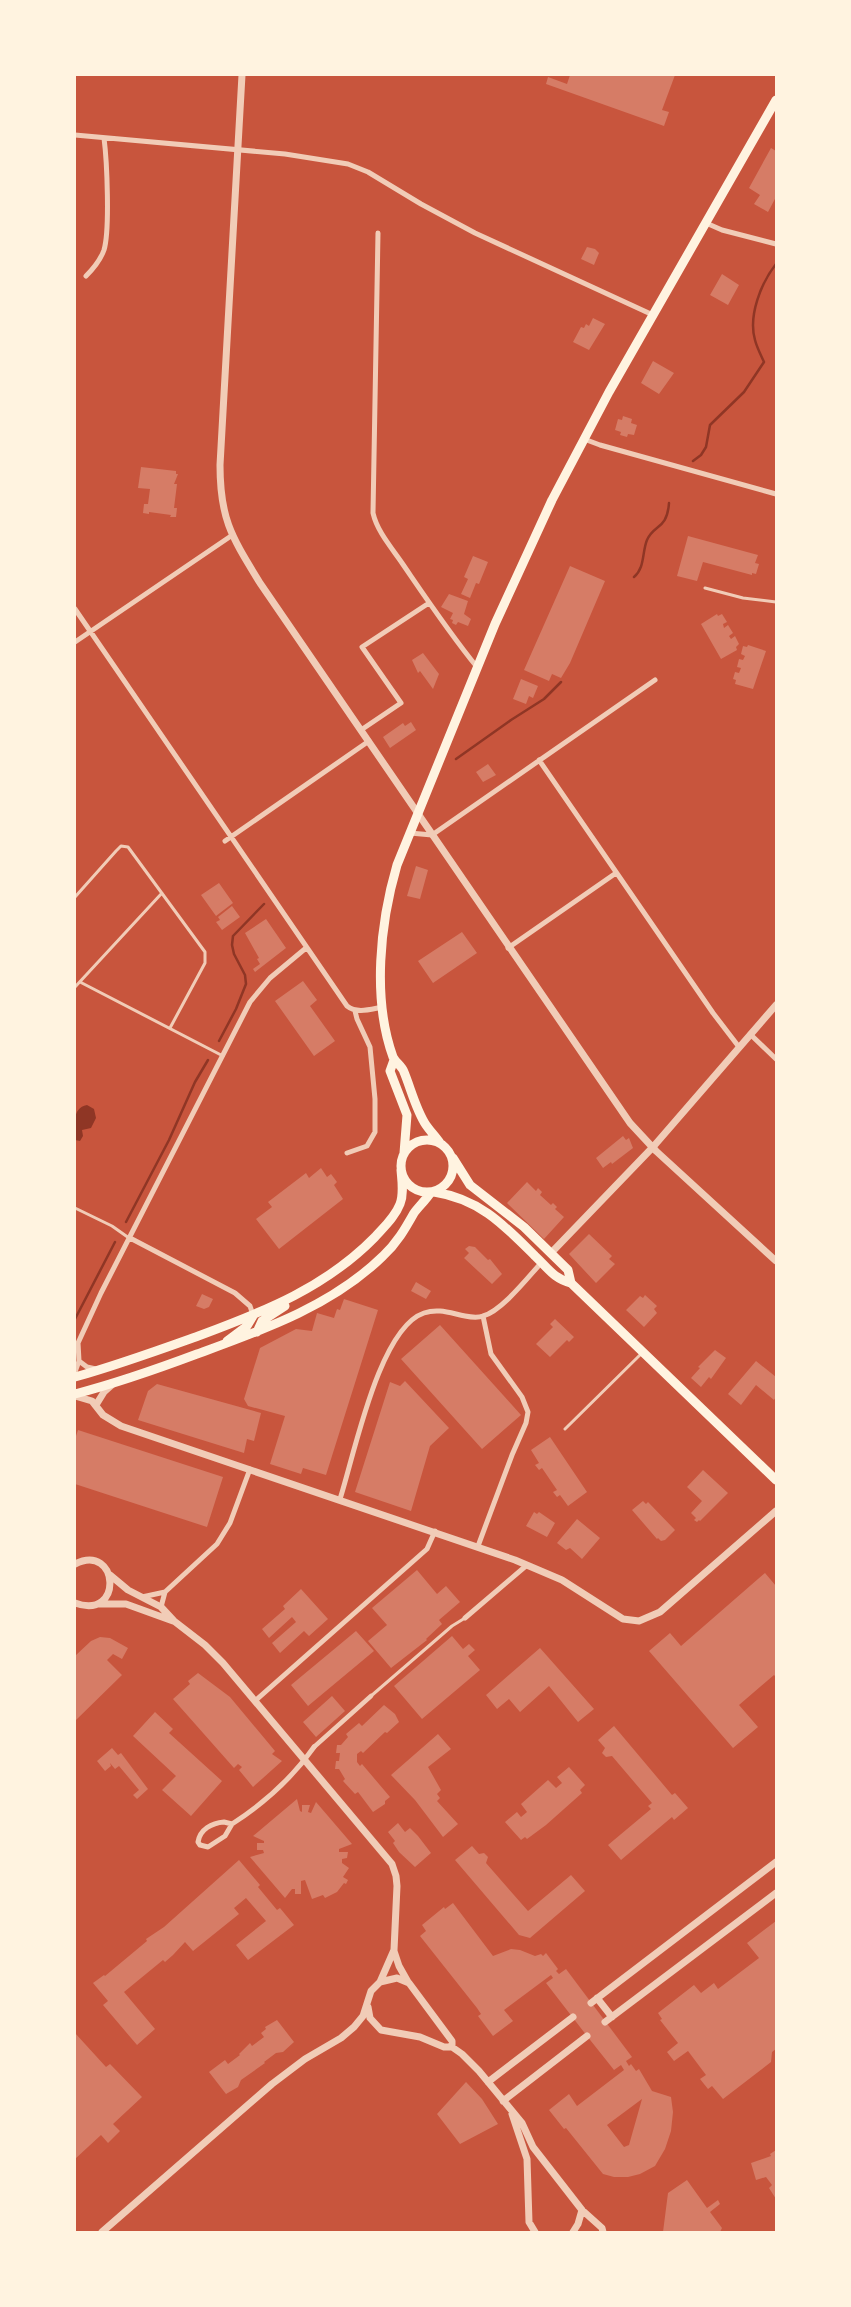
<svg xmlns="http://www.w3.org/2000/svg" width="851" height="2307" font-family="Barlow,sans-serif">
  <rect width="100%" height="100%" fill="#c8553d"/>
  <path fill="#8f3625" d="M87 1105 94 1109 96 1118 91 1128 82 1130 83 1136 80 1141 75 1140C75 1127 71 1108 87 1105Z"/>
  <g fill="none" stroke-linecap="round" stroke-linejoin="round">
    <path stroke="#8f3625" stroke-width="2.5" d="M693 461 701 455 706 447 710 425 744 392 764 362C761 355 757 348 755 340 748 316 761 283 776 264
      M634 577C645 568 642 552 647 540 654 524 667 530 669 503
      M456 759 511 720 544 699 561 682
      M219 1041 236 1009 246 984 245 975 234 954 232 945 233 936 264 904
      M126 1222 169 1140 195 1082 208 1060
      M75 1319 115 1242"/>
  </g>
  <path fill="#d67c66" fill-rule="evenodd" d="M570 75H675L662 110 669 112 664 126 546 84 548 77 567 84Z
    M771 148 776 151V197L768 212 754 204 760 195 749 188Z
    M587 247 595 249 599 253 594 265 581 259Z
    M722 274 739 285 728 305 710 295Z
    M593 318 605 324 589 350 573 342 581 327 584 328 586 324 589 326Z
    M653 361 674 373 659 394 641 383Z
    M623 416 632 419 631 423 637 425 634 435 628 434 627 437 620 435 621 432 615 430 618 419 622 420Z
    M141 467 176 471V474H178L174 484H177L174 508H177L176 517H170L171 515 149 512V514L143 513 144 504H148L150 489 138 488Z
    M688 536 758 555 755 563 759 564 756 574 752 573V575L703 562 697 581 677 576Z
    M473 556 488 562 479 584 476 583 470 598 461 594 468 579 464 577Z
    M570 566 605 581 570 663 561 678 552 674 549 681 524 670Z
    M449 594 468 601 464 614 471 619 468 626 458 622 456 625 452 623 453 620 450 619 453 613 441 607Z
    M717 614 718 616 722 614 727 622 723 624 724 628 728 625 733 633 729 636 731 639 735 636 739 644 736 647 737 650 721 659 701 624Z
    M748 645 766 651 753 689 735 684 736 680 733 679 735 672 739 673 741 668 737 667 739 659 743 660 745 656 741 654 743 646 747 647Z
    M423 653 439 674 433 689 420 671 418 673 412 660Z
    M521 679 538 686 533 698 529 696 526 704 513 699Z
    M411 722 416 730 390 748 383 737 403 723 405 726Z
    M488 764 496 775 483 782 476 772Z
    M416 866 428 870 420 899 407 896Z
    M219 883 233 903 216 916 201 895Z
    M232 906 240 917 222 930 216 922 220 920 218 917Z
    M266 919 286 948 255 972 253 969 260 964 257 959 259 958 245 933Z
    M462 932 477 953 433 983 418 961Z
    M303 981 317 1000 310 1006 335 1041 314 1056 275 1001Z
    M623 1136 626 1140 629 1138 633 1148 612 1164 611 1162 603 1168 596 1158Z
    M321 1168 327 1177 331 1174 337 1182 334 1185 343 1199 279 1249 256 1219 272 1207 268 1202 306 1173 309 1178Z
    M527 1182 536 1191 538 1188 542 1192 540 1195 551 1205 553 1203 557 1207 555 1209 564 1217 544 1239 507 1203Z
    M589 1234 612 1256 609 1259 615 1264 596 1283 569 1254Z
    M469 1246 475 1247 488 1260 490 1259 502 1274 492 1284 464 1258 469 1253 465 1249Z
    M416 1282 431 1291 426 1299 411 1291Z
    M202 1294 213 1299 209 1307 204 1309 196 1306Z
    M645 1295 657 1306 654 1309 657 1313 644 1327 626 1310 640 1296 643 1298Z
    M344 1299 378 1310 326 1475 303 1468 301 1474 270 1464 285 1416 248 1406 244 1399 260 1348 296 1329 312 1331 317 1313 334 1318 337 1309 340 1310Z
    M555 1319 574 1337 569 1342 567 1340 550 1357 536 1344 553 1327 550 1324Z
    M440 1325 521 1415 482 1449 401 1359Z
    M715 1350 726 1358 711 1379 709 1377 701 1387 691 1378 700 1368 698 1367Z
    M756 1361 776 1377V1397L774 1400 756 1385 741 1405 728 1394Z
    M405 1381 449 1428 430 1446 411 1511 355 1492 390 1382 400 1386Z
    M157 1384 261 1413 254 1441 247 1439 244 1453 138 1420 148 1391Z
    M78 1430 223 1477 207 1527 75 1484V1439Z
    M550 1437 587 1492 568 1506 560 1495 557 1497 553 1492 557 1490 542 1468 539 1470 535 1465 539 1463 531 1450Z
    M703 1470 728 1493 700 1521 699 1520 697 1522 694 1520 696 1518 691 1513 702 1501 687 1487Z
    M643 1501 646 1504 648 1502 675 1530 665 1540 661 1541 658 1538 657 1539 632 1510Z
    M534 1512 537 1514 539 1512 555 1523 547 1537 526 1526Z
    M577 1519 600 1538 582 1559 570 1548 566 1550 557 1543Z
    M417 1570 437 1594 446 1586 460 1602 439 1620 442 1624 426 1639 427 1640 391 1668 368 1641 387 1625 372 1608Z
    M765 1573 776 1586V1677L774 1675 739 1705 758 1727 733 1748 649 1651 670 1633 681 1646Z
    M301 1589 328 1619 309 1636 304 1631 280 1653 272 1643 296 1622 292 1617 269 1638 262 1629 285 1609 283 1606Z
    M356 1631 374 1651 308 1706 291 1685Z
    M452 1636 463 1649 469 1644 475 1650 468 1656 480 1670 422 1719 394 1686Z
    M100 1637 110 1638 128 1648 122 1659 113 1654 107 1660 122 1675 75 1721V1656L91 1641Z
    M540 1648 594 1709 578 1722 549 1686 520 1712 509 1699 497 1709 486 1695Z
    M198 1673 230 1697 275 1751 272 1754 282 1761 253 1787 239 1770 242 1767 238 1764 234 1768 173 1699 190 1684 188 1681Z
    M332 1696 345 1711 316 1737 303 1722Z
    M384 1705 395 1714 399 1722 387 1733 385 1732 363 1753 361 1751 357 1754V1762L360 1766 362 1764 390 1797 385 1801V1804L373 1812 358 1792 355 1794 343 1781 345 1779 339 1769H335L336 1761H339L340 1753H336L337 1745H341L348 1737 346 1734 359 1723 362 1726Z
    M155 1712 173 1729 169 1733 222 1781 191 1816 162 1790 176 1776 133 1736Z
    M614 1726 672 1795 675 1793 688 1808 674 1820 672 1817 621 1860 608 1845 651 1809 648 1806 652 1803 612 1756 606 1757 602 1753 605 1748 598 1740Z
    M438 1734 451 1749 428 1767 441 1790 437 1794 440 1798 437 1801 458 1824 443 1837 415 1800 391 1775Z
    M112 1748 118 1755 121 1753 148 1789 137 1799 133 1795 139 1790 119 1766 115 1769 110 1763 111 1766 105 1771 97 1761Z
    M569 1767 585 1785 580 1790 582 1793 546 1825 527 1839 525 1837 521 1840 505 1822 517 1812 521 1817 527 1812 521 1804 548 1780 556 1788 562 1783 557 1777Z
    M297 1799 300 1811 302 1812V1805H310L308 1812 311 1813 316 1802 352 1844 339 1849V1852H348L347 1858 342 1859V1863L349 1868 343 1877 348 1880 346 1884 344 1883 337 1892 325 1898 323 1895 312 1899 305 1880 301 1881V1894H295V1889H292L285 1898 250 1857 264 1853 263 1850H257V1843H264V1841L253 1836Z
    M398 1823 405 1832 410 1828 418 1836 431 1853 415 1867 399 1852 393 1843 395 1841 388 1832Z
    M472 1846 479 1854 484 1853 488 1857 486 1863 528 1911 571 1875 585 1891 530 1938 519 1935 455 1860Z
    M239 1860 260 1885 258 1887 277 1910 280 1908 294 1925 248 1960 236 1945 266 1921 246 1898 234 1908 239 1914 193 1951 185 1942 173 1955 165 1962 163 1960 124 1992 155 2029 137 2045 103 2005 108 2001 93 1983 104 1975 105 1976 147 1941 146 1939 164 1927Z
    M453 1903 493 1956 511 1949 520 1950 535 1956 541 1954 543 1956 546 1953 558 1969 556 1971 559 1974 566 1969 632 2057 626 2061 629 2066 631 2064 636 2071 639 2069 652 2091 671 2097 673 2112 671 2131 665 2149 655 2166 640 2174 628 2177H614L603 2174 566 2128 564 2129 549 2110 569 2094 577 2106 624 2070 621 2065 614 2070 587 2036 546 1983 553 1978 551 1975 504 2010 513 2021 493 2036 478 2016 481 2014 477 2008 420 1936 426 1931 422 1925 444 1907 445 1909ZM642 2099 629 2145 624 2147 607 2125Z
    M776 1921V2049L772 2052 771 2062 723 2099 712 2086 708 2089 700 2079 706 2075 688 2051 674 2061 667 2052 678 2043 660 2020 662 2019 658 2013 694 1985 701 1993 714 1983 718 1989 759 1958 747 1943Z
    M277 2020 294 2042 283 2052 276 2053 264 2062 265 2063 241 2080 238 2087 226 2094 209 2072 225 2060 228 2064 240 2055 239 2054 250 2043 252 2046 264 2037 261 2033 266 2029 265 2027Z
    M75 2033 106 2067 110 2064 142 2097 113 2124 120 2131 108 2143 101 2135 75 2159Z
    M466 2082 482 2099 498 2124 460 2144 437 2114Z
    M776 2150V2199L769 2188 772 2185 766 2177 756 2180 751 2163 771 2156 770 2154Z
    M687 2180 707 2208 718 2200 720 2204 710 2212 722 2228 720 2232H663L668 2193Z"/>
  <g fill="none" stroke-linecap="round" stroke-linejoin="round">
    <path stroke="#f1ccb7" stroke-width="3" d="M705 588 743 598 776 602
      M75 897 116 851 121 846 128 847 205 952V963L170 1028
      M80 982 223 1056
      M75 987 162 893
      M75 1208 112 1226 129 1238
      M565 1429 642 1353
      M371 1696 452 1626 465 1618"/>
    <path stroke="#f1ccb7" stroke-width="4.5" d="M314 1747 371 1696"/>
    <path stroke="#f1ccb7" stroke-width="5" d="M75 135 285 154 348 164 368 172 421 204 475 233 653 315
      M706 223 722 230 776 244
      M378 233 373 513C377 531 391 547 402 563 426 598 450 634 477 667
      M86 276C94 268 100 261 104 250 110 230 107 161 104 138
      M584 439 600 445 776 494
      M75 609 347 1006C357 1014 371 1009 383 1007
      M75 642 231 536
      M361 730 401 703 362 647 429 603
      M539 760 713 1013 739 1047
      M410 833 432 835 655 680
      M225 841 369 741
      M508 948 616 873
      M750 1034 776 1059
      M347 1153 367 1146 375 1132V1099L370 1047 357 1019 355 1011
      M130 1238 235 1293 250 1306 253 1315
      M79 1361 87 1367 96 1369
      M75 1372 79 1361 78 1343 101 1293 250 1002 270 978 306 948
      M340 1499C354 1456 379 1328 424 1313 438 1308 450 1313 465 1316 470 1317 478 1318 483 1316 502 1311 529 1276 542 1262
      M478 1546 512 1455 526 1423 528 1412 522 1397 491 1354 483 1316
      M142 1597 165 1592 217 1544 230 1523 250 1469
      M161 1607 165 1592
      M465 1618 527 1565
      M255 1701 427 1549 435 1531
      M224 1822 232 1824 225 1836 208 1847 200 1845 198 1842C200 1829 212 1823 224 1822Z
      M232 1824C263 1804 293 1777 314 1747"/>
    <path stroke="#f1ccb7" stroke-width="7" d="M242 75 220 465C220 520 232 537 260 583L630 1123 656 1151 776 1261
      M551 1253 653 1147 776 1005
      M75 1396 92 1401 103 1415 121 1426 515 1560 562 1580 623 1619 639 1621 660 1612 776 1511
      M96 1405 104 1392 113 1384
      M75 1564C119 1542 124 1621 75 1603
      M110 1575 128 1590 161 1607 174 1621 205 1645 223 1663 392 1864 396 1876 397 1886 394 1950 380 1982
      M100 1604H126L173 1621
      M394 1951 399 1966 408 1982
      M597 1998 612 2017
      M591 2003 776 1862
      M368 2007 370 2018 381 2030 420 2037 444 2047H452L462 2054 479 2071 522 2123 533 2147 582 2210 602 2228 603 2232
      M605 2022 776 1893
      M488 2082 573 2017
      M503 2101 587 2036
      M512 2114 527 2159 529 2222 535 2232
      M102 2232 272 2084 305 2059 341 2038 354 2027 363 2016 371 1991 380 1982 397 1978 409 1983 452 2041V2047
      M573 2232 578 2224 582 2210"/>
    <path stroke="#fff3e0" stroke-width="9" d="M394 1060 390 1071 407 1115 404 1153
      M401 1166a26 26 0 1 1 52 0a26 26 0 1 1-52 0Z
      M440 1143C436 1137 430 1131 426 1125 416 1110 411 1089 404 1072 402 1066 396 1063 393 1057 372 999 380 923 397 865L495 624 552 500 609 392 776 100
      M453 1158 470 1185 524 1227 568 1270 571 1283
      M434 1192C480 1199 504 1225 535 1256 548 1268 554 1279 571 1283L776 1480
      M257 1332 262 1321 285 1306
      M227 1341 247 1326 253 1316
      M75 1377C118 1365 159 1350 201 1335 266 1311 326 1287 375 1237 384 1227 395 1217 400 1204 404 1194 402 1182 401 1170
      M75 1394C117 1383 157 1369 197 1354 263 1330 332 1306 383 1256 397 1243 405 1229 414 1213 419 1206 426 1200 431 1192"/>
  </g>
  <rect width="851" height="2307" fill="none" stroke="#fff3e0" stroke-width="152"/>
</svg>
